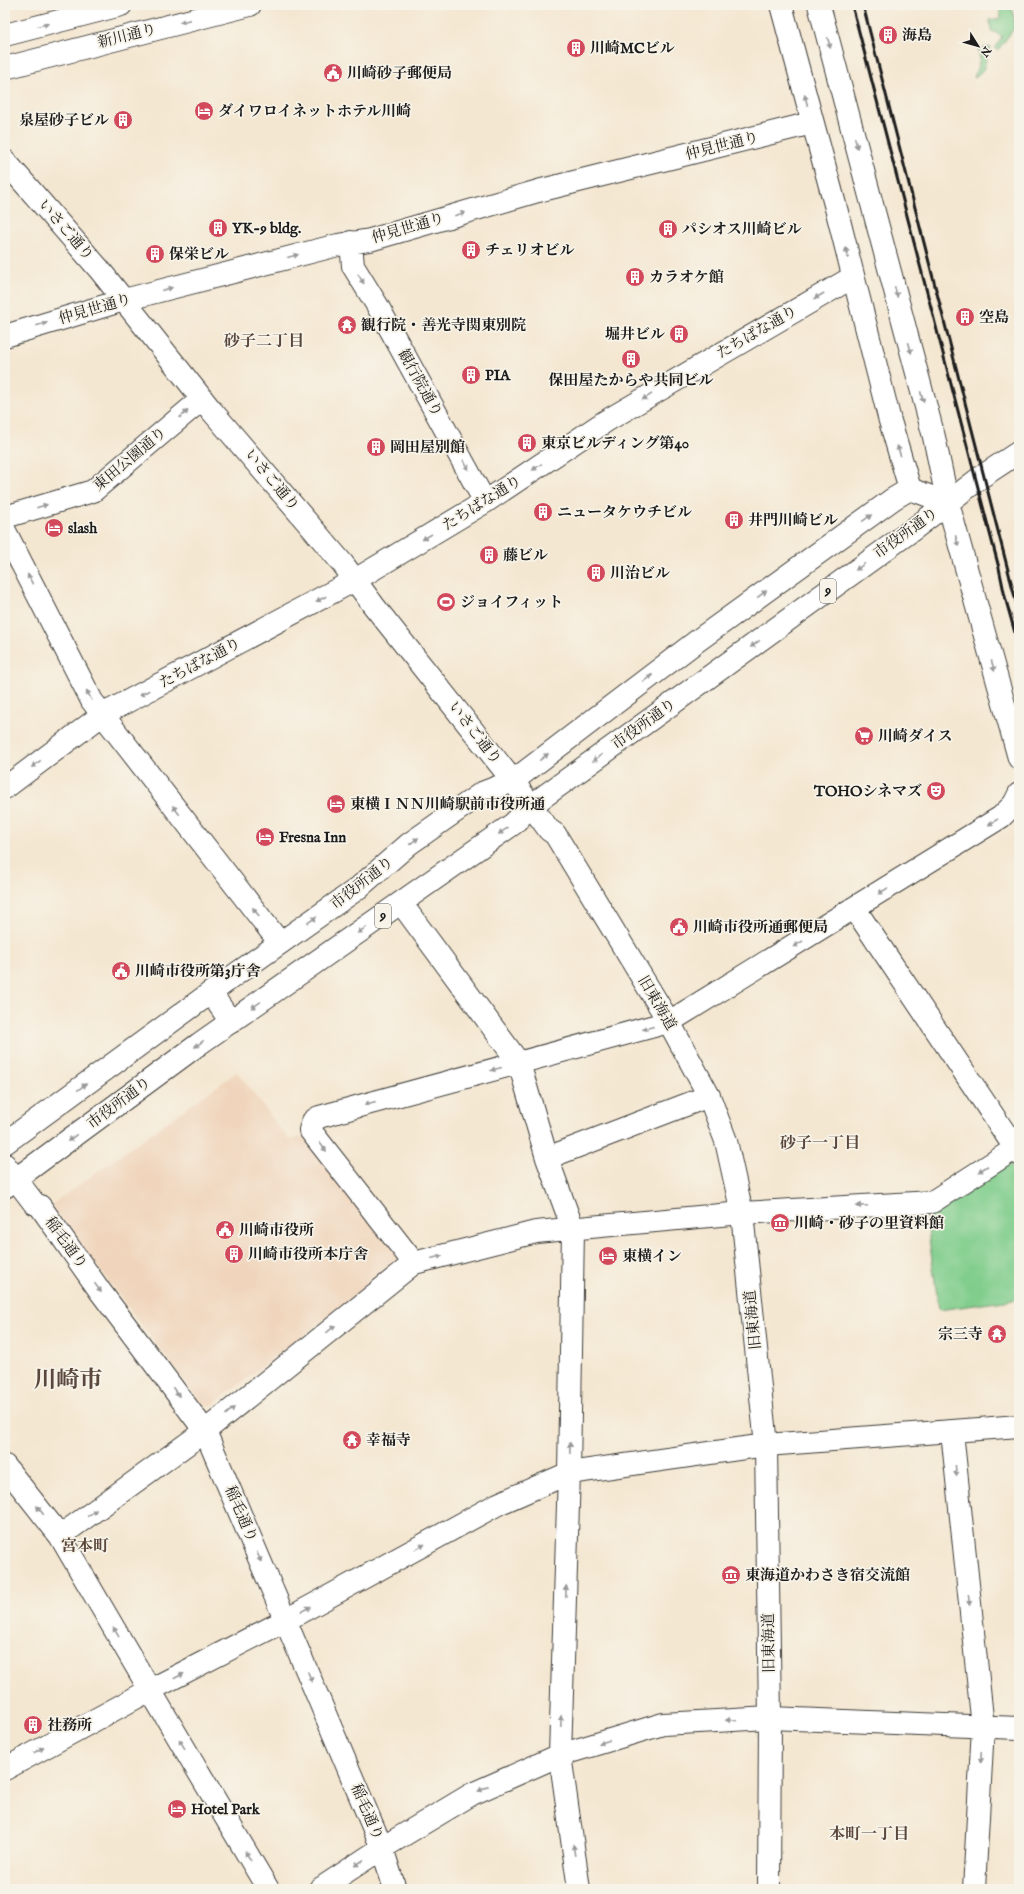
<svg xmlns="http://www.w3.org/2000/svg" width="1024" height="1894" font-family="'IM FELL English','Noto Serif JP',serif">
  <rect width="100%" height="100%" fill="#f7f3e8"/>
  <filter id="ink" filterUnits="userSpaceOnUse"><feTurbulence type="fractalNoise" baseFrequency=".025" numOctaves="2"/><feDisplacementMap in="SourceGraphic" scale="8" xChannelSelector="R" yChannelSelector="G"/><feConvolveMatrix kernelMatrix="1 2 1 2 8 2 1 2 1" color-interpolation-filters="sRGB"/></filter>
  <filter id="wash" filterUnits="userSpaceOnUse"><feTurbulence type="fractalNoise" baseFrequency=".012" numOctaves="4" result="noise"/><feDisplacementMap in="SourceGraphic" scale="16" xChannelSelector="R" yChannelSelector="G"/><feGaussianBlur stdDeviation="0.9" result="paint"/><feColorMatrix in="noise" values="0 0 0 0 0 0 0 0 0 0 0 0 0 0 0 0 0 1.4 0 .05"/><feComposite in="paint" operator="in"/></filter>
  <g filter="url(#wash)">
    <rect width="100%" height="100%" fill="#f4e7d1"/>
    <path fill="#f0d5bc" d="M237 1072 289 1140 301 1137 312 1144 400 1255 397 1263 211 1406 200 1402 51 1205Z"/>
    <path fill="#80cd8c" stroke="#4e7454" d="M1006 5H1012L1015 27 998 50 995 48 1002 37 995 32H991L990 20 1001 18 999 7Z
      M990 47 983 70 974 78 980 59 978 49Z
      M1009 1162 1019 1177V1299L939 1310 925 1210Z"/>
  </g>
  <g filter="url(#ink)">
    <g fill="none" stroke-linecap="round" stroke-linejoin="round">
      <defs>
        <path id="street" d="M351 242 353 266 377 305 485 502
          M5 336 124 300 338 245 370 240 538 191 812 123
          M948 503 1019 758
          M5 517 93 491 202 399
          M5 531 92 701 280 943
          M5 788 102 715 355 580 485 502 606 421 853 277
          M401 903 519 1063 547 1158 573 1229 569 1473 560 1755 579 1889
          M855 909 1019 1154
          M211 993 231 1022
          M547 1158 709 1096
          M5 1165 34 1203 40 1206 100 1291 205 1431 382 1848 395 1889
          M414 1263 310 1130 313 1121 319 1117 669 1022 1001 817 1014 804 1019 794
          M952 1432 983 1727 974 1889
          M5 1466 60 1536 150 1690 268 1889
          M60 1536 205 1431 414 1263 536 1232 742 1213 932 1202 1016 1148
          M5 1769 150 1690 286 1620 498 1504 569 1473 766 1445 1019 1426
          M320 1889 382 1848 472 1794 560 1755 663 1724 770 1718 1019 1728"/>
        <path id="secondary" d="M781 5 837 212 890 421 910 489
          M819 5 934 437 948 503
          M5 35 121 5
          M5 68 250 5
          M5 161 99 269 211 410 343 564 374 606 513 781 549 830 555 834 669 1022 709 1096 726 1141 742 1213 766 1445 770 1718 769 1889"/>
        <path id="primary" d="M5 1143 239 972 357 889 409 844 482 793 513 781 697 641 893 499 910 489 948 503
          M5 1187 199 1044 513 824 532 805 915 528 981 477 1019 452"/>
      </defs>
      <use href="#street" stroke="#3c3a37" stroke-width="24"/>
      <use href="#secondary" stroke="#3c3a37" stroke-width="24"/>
      <use href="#primary" stroke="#3c3a37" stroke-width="24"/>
      <use href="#street" stroke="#fff" stroke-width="22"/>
      <use href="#secondary" stroke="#fff" stroke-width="22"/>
      <use href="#primary" stroke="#fff" stroke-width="22"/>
      <path stroke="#1c1c1c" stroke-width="3" d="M852 5 999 568 1005 597 1019 647
        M863 5 1019 613"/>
    </g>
    <defs><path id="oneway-solid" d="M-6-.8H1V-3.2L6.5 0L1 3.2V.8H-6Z"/></defs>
    <g fill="#999">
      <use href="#oneway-solid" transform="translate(185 21) rotate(166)"/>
      <use href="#oneway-solid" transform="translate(43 25) rotate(-14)"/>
      <use href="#oneway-solid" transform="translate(829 43) rotate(75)"/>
      <use href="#oneway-solid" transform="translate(806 100) rotate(-105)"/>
      <use href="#oneway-solid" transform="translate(856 143) rotate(76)"/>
      <use href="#oneway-solid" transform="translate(460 214) rotate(-16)"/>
      <use href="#oneway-solid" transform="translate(847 253) rotate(-104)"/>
      <use href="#oneway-solid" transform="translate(293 256) rotate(-15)"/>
      <use href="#oneway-solid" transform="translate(361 279) rotate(58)"/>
      <use href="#oneway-solid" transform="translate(167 289) rotate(-15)"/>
      <use href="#oneway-solid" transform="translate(896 292) rotate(76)"/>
      <use href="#oneway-solid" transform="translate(819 296) rotate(150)"/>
      <use href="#oneway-solid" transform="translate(42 324) rotate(-17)"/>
      <use href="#oneway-solid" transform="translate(910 348) rotate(76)"/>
      <use href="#oneway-solid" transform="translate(647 397) rotate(149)"/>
      <use href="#oneway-solid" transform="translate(922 397) rotate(75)"/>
      <use href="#oneway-solid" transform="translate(184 414) rotate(-40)"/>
      <use href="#oneway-solid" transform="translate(899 451) rotate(-108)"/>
      <use href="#oneway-solid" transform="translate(466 465) rotate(61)"/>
      <use href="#oneway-solid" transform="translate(537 467) rotate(146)"/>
      <use href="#oneway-solid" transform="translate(42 506) rotate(-16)"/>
      <use href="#oneway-solid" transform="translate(867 518) rotate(-36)"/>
      <use href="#oneway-solid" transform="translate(427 537) rotate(149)"/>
      <use href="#oneway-solid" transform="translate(957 541) rotate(75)"/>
      <use href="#oneway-solid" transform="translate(860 567) rotate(144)"/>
      <use href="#oneway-solid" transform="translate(30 579) rotate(-117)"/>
      <use href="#oneway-solid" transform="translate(762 594) rotate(-36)"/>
      <use href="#oneway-solid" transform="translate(321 599) rotate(152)"/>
      <use href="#oneway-solid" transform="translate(755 644) rotate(144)"/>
      <use href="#oneway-solid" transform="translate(993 666) rotate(74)"/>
      <use href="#oneway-solid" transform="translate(648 678) rotate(-37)"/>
      <use href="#oneway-solid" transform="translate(144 693) rotate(152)"/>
      <use href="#oneway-solid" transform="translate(89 695) rotate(-117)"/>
      <use href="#oneway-solid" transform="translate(544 757) rotate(-37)"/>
      <use href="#oneway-solid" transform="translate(597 758) rotate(144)"/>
      <use href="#oneway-solid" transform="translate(36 764) rotate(143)"/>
      <use href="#oneway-solid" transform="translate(176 810) rotate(-128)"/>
      <use href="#oneway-solid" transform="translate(993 822) rotate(148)"/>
      <use href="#oneway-solid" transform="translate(503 831) rotate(145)"/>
      <use href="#oneway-solid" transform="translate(414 841) rotate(-36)"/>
      <use href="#oneway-solid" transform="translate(883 891) rotate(148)"/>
      <use href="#oneway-solid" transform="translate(256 912) rotate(-127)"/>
      <use href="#oneway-solid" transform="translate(312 920) rotate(-35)"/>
      <use href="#oneway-solid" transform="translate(362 930) rotate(145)"/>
      <use href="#oneway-solid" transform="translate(798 944) rotate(149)"/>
      <use href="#oneway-solid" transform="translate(256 1005) rotate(145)"/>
      <use href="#oneway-solid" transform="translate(648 1028) rotate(165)"/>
      <use href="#oneway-solid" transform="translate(199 1044) rotate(144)"/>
      <use href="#oneway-solid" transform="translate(496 1069) rotate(165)"/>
      <use href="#oneway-solid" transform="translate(82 1087) rotate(-36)"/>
      <use href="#oneway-solid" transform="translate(370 1103) rotate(165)"/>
      <use href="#oneway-solid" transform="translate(72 1138) rotate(143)"/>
      <use href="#oneway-solid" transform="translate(323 1147) rotate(52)"/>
      <use href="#oneway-solid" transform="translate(983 1169) rotate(147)"/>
      <use href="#oneway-solid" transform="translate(862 1206) rotate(177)"/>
      <use href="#oneway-solid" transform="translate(437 1257) rotate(-14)"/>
      <use href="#oneway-solid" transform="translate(98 1288) rotate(54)"/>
      <use href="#oneway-solid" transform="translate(331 1329) rotate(-39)"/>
      <use href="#oneway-solid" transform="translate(176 1392) rotate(53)"/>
      <use href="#oneway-solid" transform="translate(230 1411) rotate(-39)"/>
      <use href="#oneway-solid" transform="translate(570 1448) rotate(-89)"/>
      <use href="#oneway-solid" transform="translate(956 1471) rotate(84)"/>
      <use href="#oneway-solid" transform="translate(40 1510) rotate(-128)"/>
      <use href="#oneway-solid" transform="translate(92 1513) rotate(-36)"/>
      <use href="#oneway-solid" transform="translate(420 1547) rotate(-29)"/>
      <use href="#oneway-solid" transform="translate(259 1557) rotate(67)"/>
      <use href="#oneway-solid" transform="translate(566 1591) rotate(-88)"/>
      <use href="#oneway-solid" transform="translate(969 1600) rotate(84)"/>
      <use href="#oneway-solid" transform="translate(306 1609) rotate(-29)"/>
      <use href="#oneway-solid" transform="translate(116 1632) rotate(-120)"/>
      <use href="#oneway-solid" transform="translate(179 1676) rotate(-27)"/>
      <use href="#oneway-solid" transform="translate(310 1677) rotate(67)"/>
      <use href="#oneway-solid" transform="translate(731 1720) rotate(177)"/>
      <use href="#oneway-solid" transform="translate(561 1721) rotate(-88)"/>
      <use href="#oneway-solid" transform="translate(604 1742) rotate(163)"/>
      <use href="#oneway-solid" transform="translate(182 1744) rotate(-121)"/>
      <use href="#oneway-solid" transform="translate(39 1750) rotate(-28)"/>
      <use href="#oneway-solid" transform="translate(981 1757) rotate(93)"/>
      <use href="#oneway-solid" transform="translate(483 1789) rotate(156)"/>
      <use href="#oneway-solid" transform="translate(574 1850) rotate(-98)"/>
      <use href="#oneway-solid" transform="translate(248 1856) rotate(-121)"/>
      <use href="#oneway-solid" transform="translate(359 1863) rotate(147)"/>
    </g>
  </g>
  <defs>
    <symbol id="building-disc" viewBox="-11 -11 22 22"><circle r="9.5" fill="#d1495b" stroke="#f7f3e8"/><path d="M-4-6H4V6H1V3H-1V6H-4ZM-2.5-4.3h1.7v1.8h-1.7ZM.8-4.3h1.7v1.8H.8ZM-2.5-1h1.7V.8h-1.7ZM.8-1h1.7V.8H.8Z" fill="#fff"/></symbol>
    <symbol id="civic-disc" viewBox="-11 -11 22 22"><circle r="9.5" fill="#d1495b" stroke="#f7f3e8"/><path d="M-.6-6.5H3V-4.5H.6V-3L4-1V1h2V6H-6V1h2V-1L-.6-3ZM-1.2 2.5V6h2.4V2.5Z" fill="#fff"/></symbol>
    <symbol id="hotel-disc" viewBox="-11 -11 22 22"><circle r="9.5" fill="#d1495b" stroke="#f7f3e8"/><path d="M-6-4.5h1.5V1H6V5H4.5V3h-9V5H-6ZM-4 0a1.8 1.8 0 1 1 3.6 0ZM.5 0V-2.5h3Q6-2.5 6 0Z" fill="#fff"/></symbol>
    <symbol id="temple-disc" viewBox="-11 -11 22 22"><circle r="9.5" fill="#d1495b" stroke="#f7f3e8"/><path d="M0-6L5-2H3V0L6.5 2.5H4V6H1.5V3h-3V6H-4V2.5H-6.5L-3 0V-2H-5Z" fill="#fff"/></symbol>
    <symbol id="stadium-disc" viewBox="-11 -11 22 22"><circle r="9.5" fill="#d1495b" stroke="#f7f3e8"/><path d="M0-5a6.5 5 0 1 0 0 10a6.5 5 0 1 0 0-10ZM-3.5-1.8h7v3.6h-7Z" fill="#fff"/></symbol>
    <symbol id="supermarket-disc" viewBox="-11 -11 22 22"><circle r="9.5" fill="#d1495b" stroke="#f7f3e8"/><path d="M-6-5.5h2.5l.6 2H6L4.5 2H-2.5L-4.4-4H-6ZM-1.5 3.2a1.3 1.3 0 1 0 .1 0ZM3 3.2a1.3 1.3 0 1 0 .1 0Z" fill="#fff"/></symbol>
    <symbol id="theatre-disc" viewBox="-11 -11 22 22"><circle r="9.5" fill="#d1495b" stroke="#f7f3e8"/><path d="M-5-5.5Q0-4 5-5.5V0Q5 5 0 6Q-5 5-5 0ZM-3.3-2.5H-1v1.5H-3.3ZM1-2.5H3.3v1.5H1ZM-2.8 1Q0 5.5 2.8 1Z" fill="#fff"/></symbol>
    <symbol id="museum-disc" viewBox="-11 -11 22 22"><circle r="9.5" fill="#d1495b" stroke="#f7f3e8"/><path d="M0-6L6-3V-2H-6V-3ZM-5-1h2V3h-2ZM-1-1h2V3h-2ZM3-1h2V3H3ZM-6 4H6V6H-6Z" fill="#fff"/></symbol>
  </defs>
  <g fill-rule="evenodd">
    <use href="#building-disc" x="877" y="24" width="22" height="22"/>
    <use href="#building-disc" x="565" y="37" width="22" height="22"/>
    <use href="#civic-disc" x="322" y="62" width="22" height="22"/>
    <use href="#hotel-disc" x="193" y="100" width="22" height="22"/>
    <use href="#building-disc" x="112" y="109" width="22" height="22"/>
    <use href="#building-disc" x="207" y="217" width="22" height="22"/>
    <use href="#building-disc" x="657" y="218" width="22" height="22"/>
    <use href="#building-disc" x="460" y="239" width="22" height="22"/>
    <use href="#building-disc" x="144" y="243" width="22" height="22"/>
    <use href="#building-disc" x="624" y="266" width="22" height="22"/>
    <use href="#building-disc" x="954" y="306" width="22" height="22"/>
    <use href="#temple-disc" x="336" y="314" width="22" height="22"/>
    <use href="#building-disc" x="668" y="323" width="22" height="22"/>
    <use href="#building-disc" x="620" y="348" width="22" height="22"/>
    <use href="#building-disc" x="460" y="364" width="22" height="22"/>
    <use href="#building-disc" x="516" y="432" width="22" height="22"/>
    <use href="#building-disc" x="365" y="436" width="22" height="22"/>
    <use href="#building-disc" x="532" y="501" width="22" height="22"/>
    <use href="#building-disc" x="723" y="509" width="22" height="22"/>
    <use href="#hotel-disc" x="43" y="517" width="22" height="22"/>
    <use href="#building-disc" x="478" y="544" width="22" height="22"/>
    <use href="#building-disc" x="585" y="562" width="22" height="22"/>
    <use href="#stadium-disc" x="435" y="591" width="22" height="22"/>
    <use href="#supermarket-disc" x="853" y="725" width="22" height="22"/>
    <use href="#theatre-disc" x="925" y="780" width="22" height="22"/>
    <use href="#hotel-disc" x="325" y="793" width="22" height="22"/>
    <use href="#hotel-disc" x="254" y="826" width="22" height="22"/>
    <use href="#civic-disc" x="668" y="916" width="22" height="22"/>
    <use href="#civic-disc" x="110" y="960" width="22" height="22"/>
    <use href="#museum-disc" x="769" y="1212" width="22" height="22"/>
    <use href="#civic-disc" x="214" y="1219" width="22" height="22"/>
    <use href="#building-disc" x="223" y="1243" width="22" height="22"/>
    <use href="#hotel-disc" x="597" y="1245" width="22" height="22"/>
    <use href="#temple-disc" x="986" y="1323" width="22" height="22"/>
    <use href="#temple-disc" x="341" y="1429" width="22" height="22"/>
    <use href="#museum-disc" x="720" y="1564" width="22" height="22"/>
    <use href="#building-disc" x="22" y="1714" width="22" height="22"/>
    <use href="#hotel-disc" x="166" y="1798" width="22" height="22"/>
  </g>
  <g text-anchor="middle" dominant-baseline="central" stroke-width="3.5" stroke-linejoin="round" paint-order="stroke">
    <g fill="#f7f3e8" stroke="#5e5c59" stroke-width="1">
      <rect x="820" y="579" width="16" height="24" rx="3"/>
      <rect x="375" y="904" width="16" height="24" rx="3"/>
    </g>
    <g font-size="14" font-weight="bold" fill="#1c1c1c">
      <text x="828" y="591">9</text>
      <text x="383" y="916">9</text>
    </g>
    <g font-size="15" font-weight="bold" fill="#1c1c1c" stroke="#f7f3e8" text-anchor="start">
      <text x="902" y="35">海島</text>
      <text x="590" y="48">川崎MCビル</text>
      <text x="347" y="73">川崎砂子郵便局</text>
      <text x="218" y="111">ダイワロイネットホテル川崎</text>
      <text x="109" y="120" text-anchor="end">泉屋砂子ビル</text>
      <text x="232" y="228">YK-9 bldg.</text>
      <text x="682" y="229">パシオス川崎ビル</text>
      <text x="485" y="250">チェリオビル</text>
      <text x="169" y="254">保栄ビル</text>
      <text x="649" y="277">カラオケ館</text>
      <text x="979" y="317">空島</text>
      <text x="361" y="325">観行院・善光寺関東別院</text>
      <text x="665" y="334" text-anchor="end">堀井ビル</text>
      <text x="485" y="375">PIA</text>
      <text x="631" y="380" text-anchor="middle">保田屋たからや共同ビル</text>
      <text x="541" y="443">東京ビルディング第40</text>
      <text x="390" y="447">岡田屋別館</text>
      <text x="557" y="512">ニュータケウチビル</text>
      <text x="748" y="520">井門川崎ビル</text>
      <text x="68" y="528">slash</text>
      <text x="503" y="555">藤ビル</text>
      <text x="610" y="573">川治ビル</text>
      <text x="460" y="602">ジョイフィット</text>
      <text x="878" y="736">川崎ダイス</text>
      <text x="922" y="791" text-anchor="end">TOHOシネマズ</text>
      <text x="350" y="804">東横ＩＮＮ川崎駅前市役所通</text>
      <text x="279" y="837">Fresna Inn</text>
      <text x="693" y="927">川崎市役所通郵便局</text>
      <text x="135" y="971">川崎市役所第3庁舎</text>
      <text x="794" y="1223">川崎・砂子の里資料館</text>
      <text x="239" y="1230">川崎市役所</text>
      <text x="248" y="1254">川崎市役所本庁舎</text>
      <text x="622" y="1256">東横イン</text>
      <text x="983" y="1334" text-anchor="end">宗三寺</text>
      <text x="366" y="1440">幸福寺</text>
      <text x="745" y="1575">東海道かわさき宿交流館</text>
      <text x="47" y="1725">社務所</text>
      <text x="191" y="1809">Hotel Park</text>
    </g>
    <g font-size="15" fill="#1c1c1c" stroke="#f7f3e8">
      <text transform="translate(127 36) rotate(-14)">新川通り</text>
      <text transform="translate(722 146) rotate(-14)">仲見世通り</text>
      <text transform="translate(408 228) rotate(-16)">仲見世通り</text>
      <text transform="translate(66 230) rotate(49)">いさご通り</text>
      <text transform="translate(95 309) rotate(-16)">仲見世通り</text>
      <text transform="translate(757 332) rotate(-30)">たちばな通り</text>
      <text transform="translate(420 383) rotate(61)">観行院通り</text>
      <text transform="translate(130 459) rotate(-40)">東田公園通り</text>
      <text transform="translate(272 480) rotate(50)">いさご通り</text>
      <text transform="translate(482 503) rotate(-32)">たちばな通り</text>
      <text transform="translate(906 533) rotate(-36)">市役所通り</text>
      <text transform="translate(200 663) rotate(-28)">たちばな通り</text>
      <text transform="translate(644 724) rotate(-36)">市役所通り</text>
      <text transform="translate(475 733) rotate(52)">いさご通り</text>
      <text transform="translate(362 883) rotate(-38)">市役所通り</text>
      <text transform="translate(657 1003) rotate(59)">旧東海道</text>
      <text transform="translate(119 1103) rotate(-37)">市役所通り</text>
      <text transform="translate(66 1243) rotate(54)">稲毛通り</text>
      <text transform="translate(753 1320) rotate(-96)">旧東海道</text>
      <text transform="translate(241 1514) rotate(67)">稲毛通り</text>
      <text transform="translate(769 1643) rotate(-91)">旧東海道</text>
      <text transform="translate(367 1812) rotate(67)">稲毛通り</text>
    </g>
    <g font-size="16" font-weight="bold" fill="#5b483d" stroke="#f7f3e8">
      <text x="264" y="342">砂子二丁目</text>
      <text x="820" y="1144">砂子一丁目</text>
      <text x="85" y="1547">宮本町</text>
      <text x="869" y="1835">本町一丁目</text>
    </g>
    <g font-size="23" font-weight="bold" fill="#5b483d" stroke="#f7f3e8">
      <text x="68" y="1380">川崎市</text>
    </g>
  </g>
  <rect width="1024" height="1894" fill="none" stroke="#f7f3e8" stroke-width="20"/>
  <g transform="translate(978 46) rotate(127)" stroke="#f7f3e8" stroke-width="3" paint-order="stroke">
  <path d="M0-3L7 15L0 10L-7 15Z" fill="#1c1c1c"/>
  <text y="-6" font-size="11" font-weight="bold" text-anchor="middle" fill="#1c1c1c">N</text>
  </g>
</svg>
